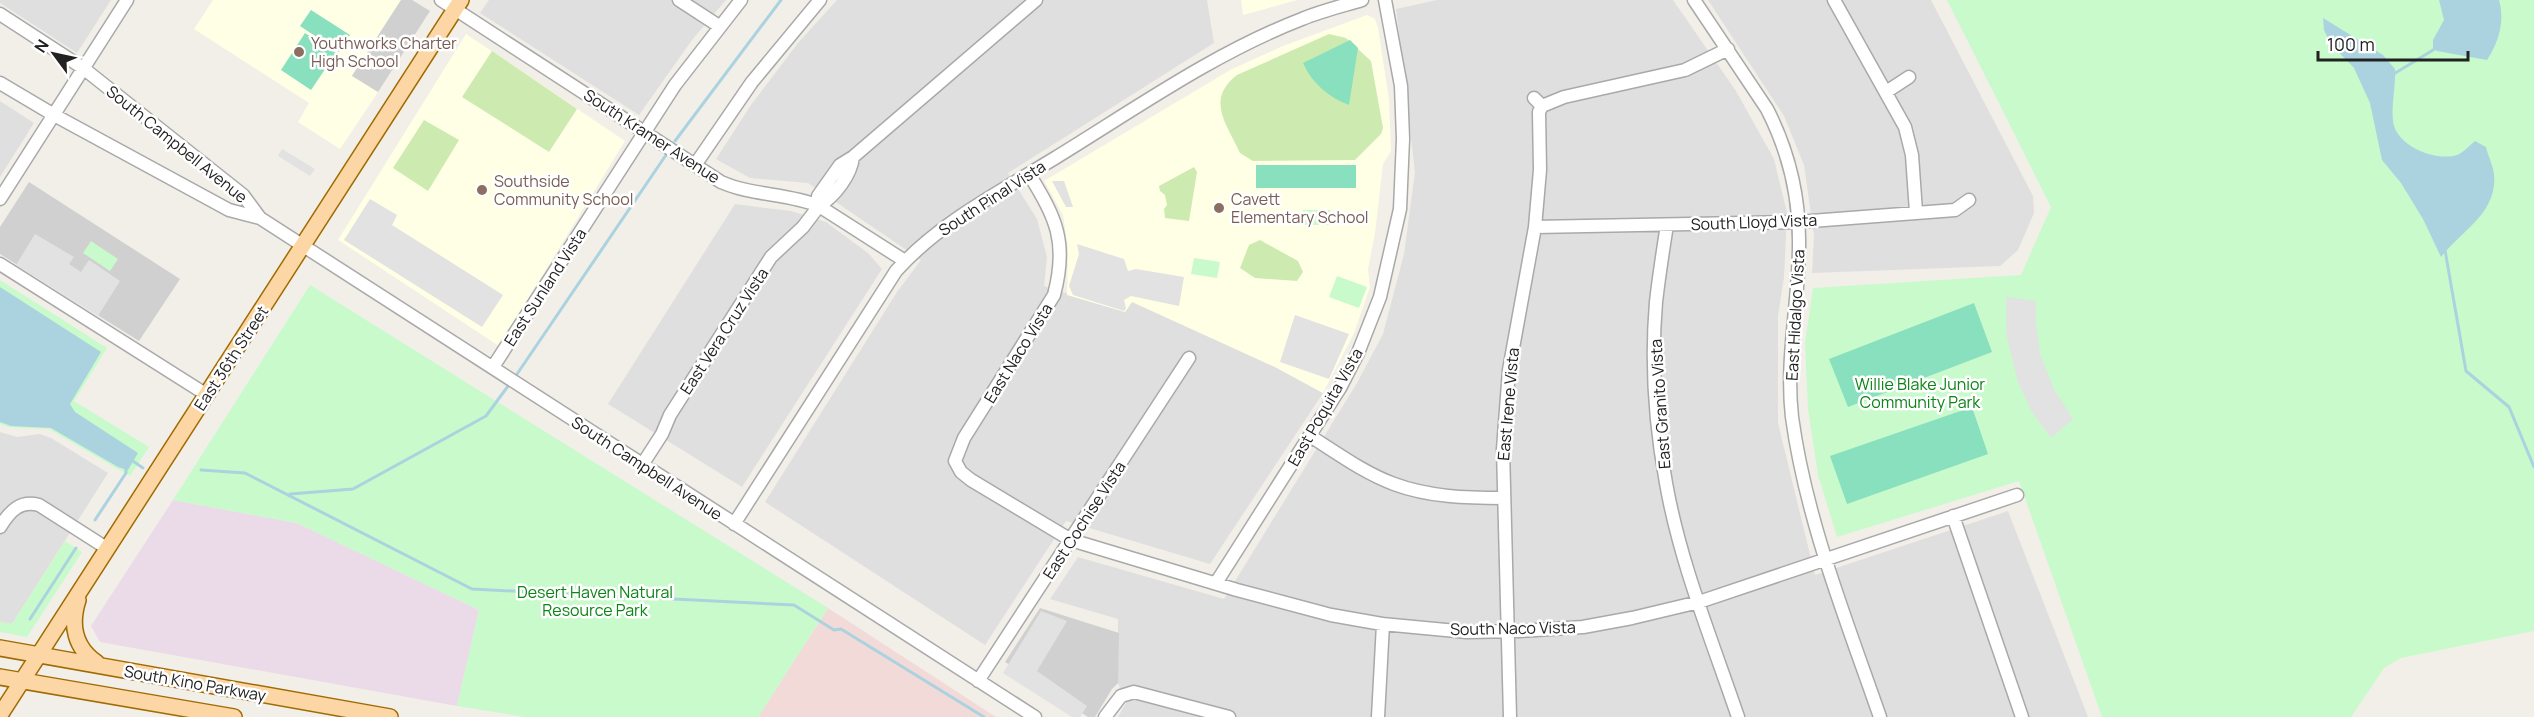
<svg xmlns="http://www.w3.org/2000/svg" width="2534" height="717" font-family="Manrope,sans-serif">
  <rect width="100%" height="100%" fill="#f2efe9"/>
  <path fill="#e0dfdf" d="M0 0H111L77 53 0 3Z
    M489 0H726L692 40 639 115 480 13Z
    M837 0H1207L1214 43 1008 173 1037 219 1047 257 1044 286 1125 312 1132 301 1275 367 1323 393 1210 564 1066 521 985 645 765 502 897 292 921 260 808 183 750 178 716 159 751 105 798 43Z
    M1437 0H1673L1736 91 1774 159 1787 213 1784 277 1778 316V423L1815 575 2008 511 2088 717H1118L1126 703 1118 683V619L1050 599 1078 557 1224 599 1357 383 1383 334 1404 254 1415 172 1396 9Z
    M1708 0H1931L2033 196 2034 213 2018 250 2000 266 1812 273 1814 236 1804 165 1784 116Z
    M0 101 34 123 0 177Z
    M735 204 791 211 826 222 868 253 882 269 742 487 608 404Z
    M0 432 17 437 40 434 51 438 108 473 12 624 0 622Z"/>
  <path fill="#f2dad9" d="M828 608 996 717H758Z"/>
  <path fill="#ebdbe8" d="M173 500 297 523 479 610 457 706 100 642 91 626Z"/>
  <path fill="#ffffe5" d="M213 0H401L352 75 378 92 340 149 298 122 309 103 194 29Z
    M1241 0H1297L1243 15Z
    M1367 15 1375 19 1378 28 1389 100 1391 151 1383 164 1375 233 1368 269 1370 287 1354 333 1323 393 1275 367 1132 302 1125 312 1067 295 1068 249 1063 215 1044 181 1232 69 1283 46Z
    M466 34 625 141 499 346 338 240Z"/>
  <path fill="#d0d0d0" d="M401 0H412L430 11 378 92 352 76Z
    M29 182 180 279 139 341 0 254V227Z
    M1040 608 1119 633 1118 683 1112 689 1095 717H1088L1005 662Z"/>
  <path fill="#cdebb0" d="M1329 34 1346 38 1371 61 1383 128 1381 134 1355 160 1253 161 1240 153C1227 124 1205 100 1237 75Z
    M492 51 577 109 549 152 462 97Z
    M424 120 459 140 428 191 393 168Z
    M1194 167 1197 172 1189 221 1165 218 1164 209 1167 205 1165 195 1160 191 1159 186Z
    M1260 240 1298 261 1303 272 1297 281 1255 278 1240 268 1249 245Z"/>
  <path fill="#c8facc" d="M1947 0H2534V631L2401 658 2384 668 2351 717H2102L2019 481 1837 537 1818 475 1808 409 1805 343 1813 288 2021 275 2051 207Z
    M1303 210H1330V225H1303Z
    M91 241 118 259 110 271 83 253Z
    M1194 258 1220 262 1217 278 1191 274Z
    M1337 276 1367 287 1359 308 1329 297Z
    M0 280 107 348 74 401 149 447 130 476 49 429 9 427 0 424Z
    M310 285 828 608 758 717H525L457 706 479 610 297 523 173 500Z
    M65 541 82 552 27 637 0 632V622L12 624Z"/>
  <path fill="#88e0be" d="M311 10 350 35 339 52 300 26Z
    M305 33 336 53 311 90 281 70Z
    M1350 40 1358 48 1349 105C1328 97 1312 83 1303 63Z
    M1256 165H1356V188H1256Z
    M1974 303 1992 352 1848 407 1829 359Z
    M1972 407 1988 454 1847 504 1830 456Z"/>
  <path fill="#e2e2e2" d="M282 149 315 169 310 176 278 156Z
    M1052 181H1064L1073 207H1066Z
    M370 199 397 215 392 225 503 295 482 327 344 240Z
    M35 234 74 257 69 264 81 272 89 260 120 281 98 316 16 265Z
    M1077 244 1124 259 1128 271 1136 269 1184 277 1179 306 1131 296 1124 300 1126 308 1124 311 1073 295 1069 286 1079 254Z
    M2006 297 2036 301V322L2040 354 2054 389 2073 419 2051 438 2032 412 2018 382 2006 333Z
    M1295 315 1349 334 1329 379 1280 362Z
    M1041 611 1067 621 1037 671 1087 706 1080 717H1072L1003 673Z"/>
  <path fill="#aad3df" d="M2439 0H2499C2505 21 2499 42 2487 60L2437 51 2433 48V40L2444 20Z
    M2323 18 2383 55 2395 69C2396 86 2391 104 2393 121 2395 145 2435 162 2457 155 2463 153 2470 145 2475 141L2486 147C2488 156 2493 165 2494 174 2498 213 2461 231 2441 257L2423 219 2401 183 2382 160 2370 103 2354 68 2331 44 2324 30Z
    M0 287 101 352 70 404 75 412 138 453 128 470 118 467 51 428 11 426 0 422Z"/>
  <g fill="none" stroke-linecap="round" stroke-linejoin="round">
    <path stroke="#aad3df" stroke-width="3" d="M2392 75 2438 47
      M675 141 781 0
      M2445 250 2466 371 2509 407 2534 467
      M515 377 666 155
      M130 459 143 468
      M201 470 245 473 472 589 794 605 834 630 841 629 984 717
      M290 494 353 489 486 416 511 382
      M95 520 126 473V468
      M30 619 76 548"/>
    <defs>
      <path id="minor" d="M441 0 721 182C753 196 788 193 819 206L905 261
        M679 0 719 26
        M1694 0 1767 109C1788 150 1799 194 1799 240 1800 299 1785 357 1792 417 1806 520 1846 619 1880 717
        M1834 0 1905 127 1912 155 1916 212
        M0 14 83 68 243 195 260 218
        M0 83 54 115 229 210 260 218 1035 717
        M1886 92 1909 77
        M1542 106 1564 97 1685 70 1728 49
        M853 157C851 175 835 196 819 206L818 196 840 165 853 157 1036 0
        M695 165 752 82 820 0
        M0 199 127 0
        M1667 225C1663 250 1659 276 1656 302 1651 361 1655 424 1666 483 1680 563 1712 640 1738 717
        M1535 227 1798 222 1955 210 1969 200
        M0 264 207 395
        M493 367 675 85 741 0
        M1310 436C1337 453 1364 473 1394 484 1429 497 1466 498 1504 498
        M955 461 961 472 971 480 1071 540 1237 590 1331 615 1382 624 1467 632 1519 631 1583 627 1632 618 1699 602 2017 495
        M955 461 964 438 1054 295C1068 242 1056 218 1029 174
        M642 465 662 434 670 415 771 257 803 227 819 206
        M1953 516 2022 717
        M734 524 896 271C940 222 1000 192 1055 158 1135 109 1214 53 1302 19 1321 11 1342 6 1362 0
        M0 527C10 511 20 500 39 505L108 549
        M1216 583 1340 388 1358 353 1380 297 1400 209 1403 139 1401 86 1385 0
        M978 681 1189 358
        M1105 717 1121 696 1134 692 1229 717
        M1378 717 1383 624
        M1510 717 1503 449 1509 370 1535 227 1540 170 1539 112 1542 106 1534 98"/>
      <path id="major" d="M78 600C70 625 75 648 97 663
        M0 648 390 717
        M0 677 234 717
        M0 715 461 0"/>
    </defs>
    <use href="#minor" stroke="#a9a9a9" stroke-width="15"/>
    <use href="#major" stroke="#a06b00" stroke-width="18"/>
    <use href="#minor" stroke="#fff" stroke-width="12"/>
    <use href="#major" stroke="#fcd6a4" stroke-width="15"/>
  </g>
  <g fill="#8d6e63" stroke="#fff" stroke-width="2">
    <circle cx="299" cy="52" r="6"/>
    <circle cx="482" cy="190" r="6"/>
    <circle cx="1219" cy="208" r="6"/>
  </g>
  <g text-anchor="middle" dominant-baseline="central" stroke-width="5" stroke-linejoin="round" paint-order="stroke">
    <g font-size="16" fill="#785e54" stroke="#fff" text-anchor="start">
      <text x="311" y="43">Youthworks Charter<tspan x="311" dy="18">High School</tspan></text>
      <text x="494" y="181">Southside<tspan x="494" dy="18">Community School</tspan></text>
      <text x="1231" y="199">Cavett<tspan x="1231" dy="18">Elementary School</tspan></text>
    </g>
    <g font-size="16" fill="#222" stroke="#fff">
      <text transform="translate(652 136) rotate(33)">South Kramer Avenue</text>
      <text transform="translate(177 144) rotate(39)">South Campbell Avenue</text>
      <text transform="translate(992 198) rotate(-33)">South Pinal Vista</text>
      <text transform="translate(1754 222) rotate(-2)">South Lloyd Vista</text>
      <text transform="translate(545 287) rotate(-57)">East Sunland Vista</text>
      <text transform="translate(1795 315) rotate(-87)">East Hidalgo Vista</text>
      <text transform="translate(724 331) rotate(-57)">East Vera Cruz Vista</text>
      <text transform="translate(1018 353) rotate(-58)">East Naco Vista</text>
      <text transform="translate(231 358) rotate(-57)">East 36th Street</text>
      <text transform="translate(1508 404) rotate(-85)">East Irene Vista</text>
      <text transform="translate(1660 404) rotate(-94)">East Granito Vista</text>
      <text transform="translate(1325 407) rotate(-60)">East Poquita Vista</text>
      <text transform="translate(647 468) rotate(33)">South Campbell Avenue</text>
      <text transform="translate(1084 520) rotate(-57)">East Cochise Vista</text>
      <text transform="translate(1513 628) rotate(-1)">South Naco Vista</text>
      <text transform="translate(195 683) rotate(10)">South Kino Parkway</text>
    </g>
    <g font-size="16" fill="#0c8416" stroke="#fff">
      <text x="1920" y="384">Willie Blake Junior<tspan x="1920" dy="18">Community Park</tspan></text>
      <text x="595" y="592">Desert Haven Natural<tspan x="595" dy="18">Resource Park</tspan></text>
    </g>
  </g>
  <g transform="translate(54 54) rotate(303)" stroke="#ffffff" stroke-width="4.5" paint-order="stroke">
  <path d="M0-4.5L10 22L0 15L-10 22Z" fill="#222222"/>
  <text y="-9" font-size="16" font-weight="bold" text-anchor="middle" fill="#222222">N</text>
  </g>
  <path d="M2318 51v9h150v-9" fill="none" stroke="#222222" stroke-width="3"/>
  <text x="2327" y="51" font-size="18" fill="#222222" stroke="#ffffff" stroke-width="4.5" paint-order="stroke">100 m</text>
</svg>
